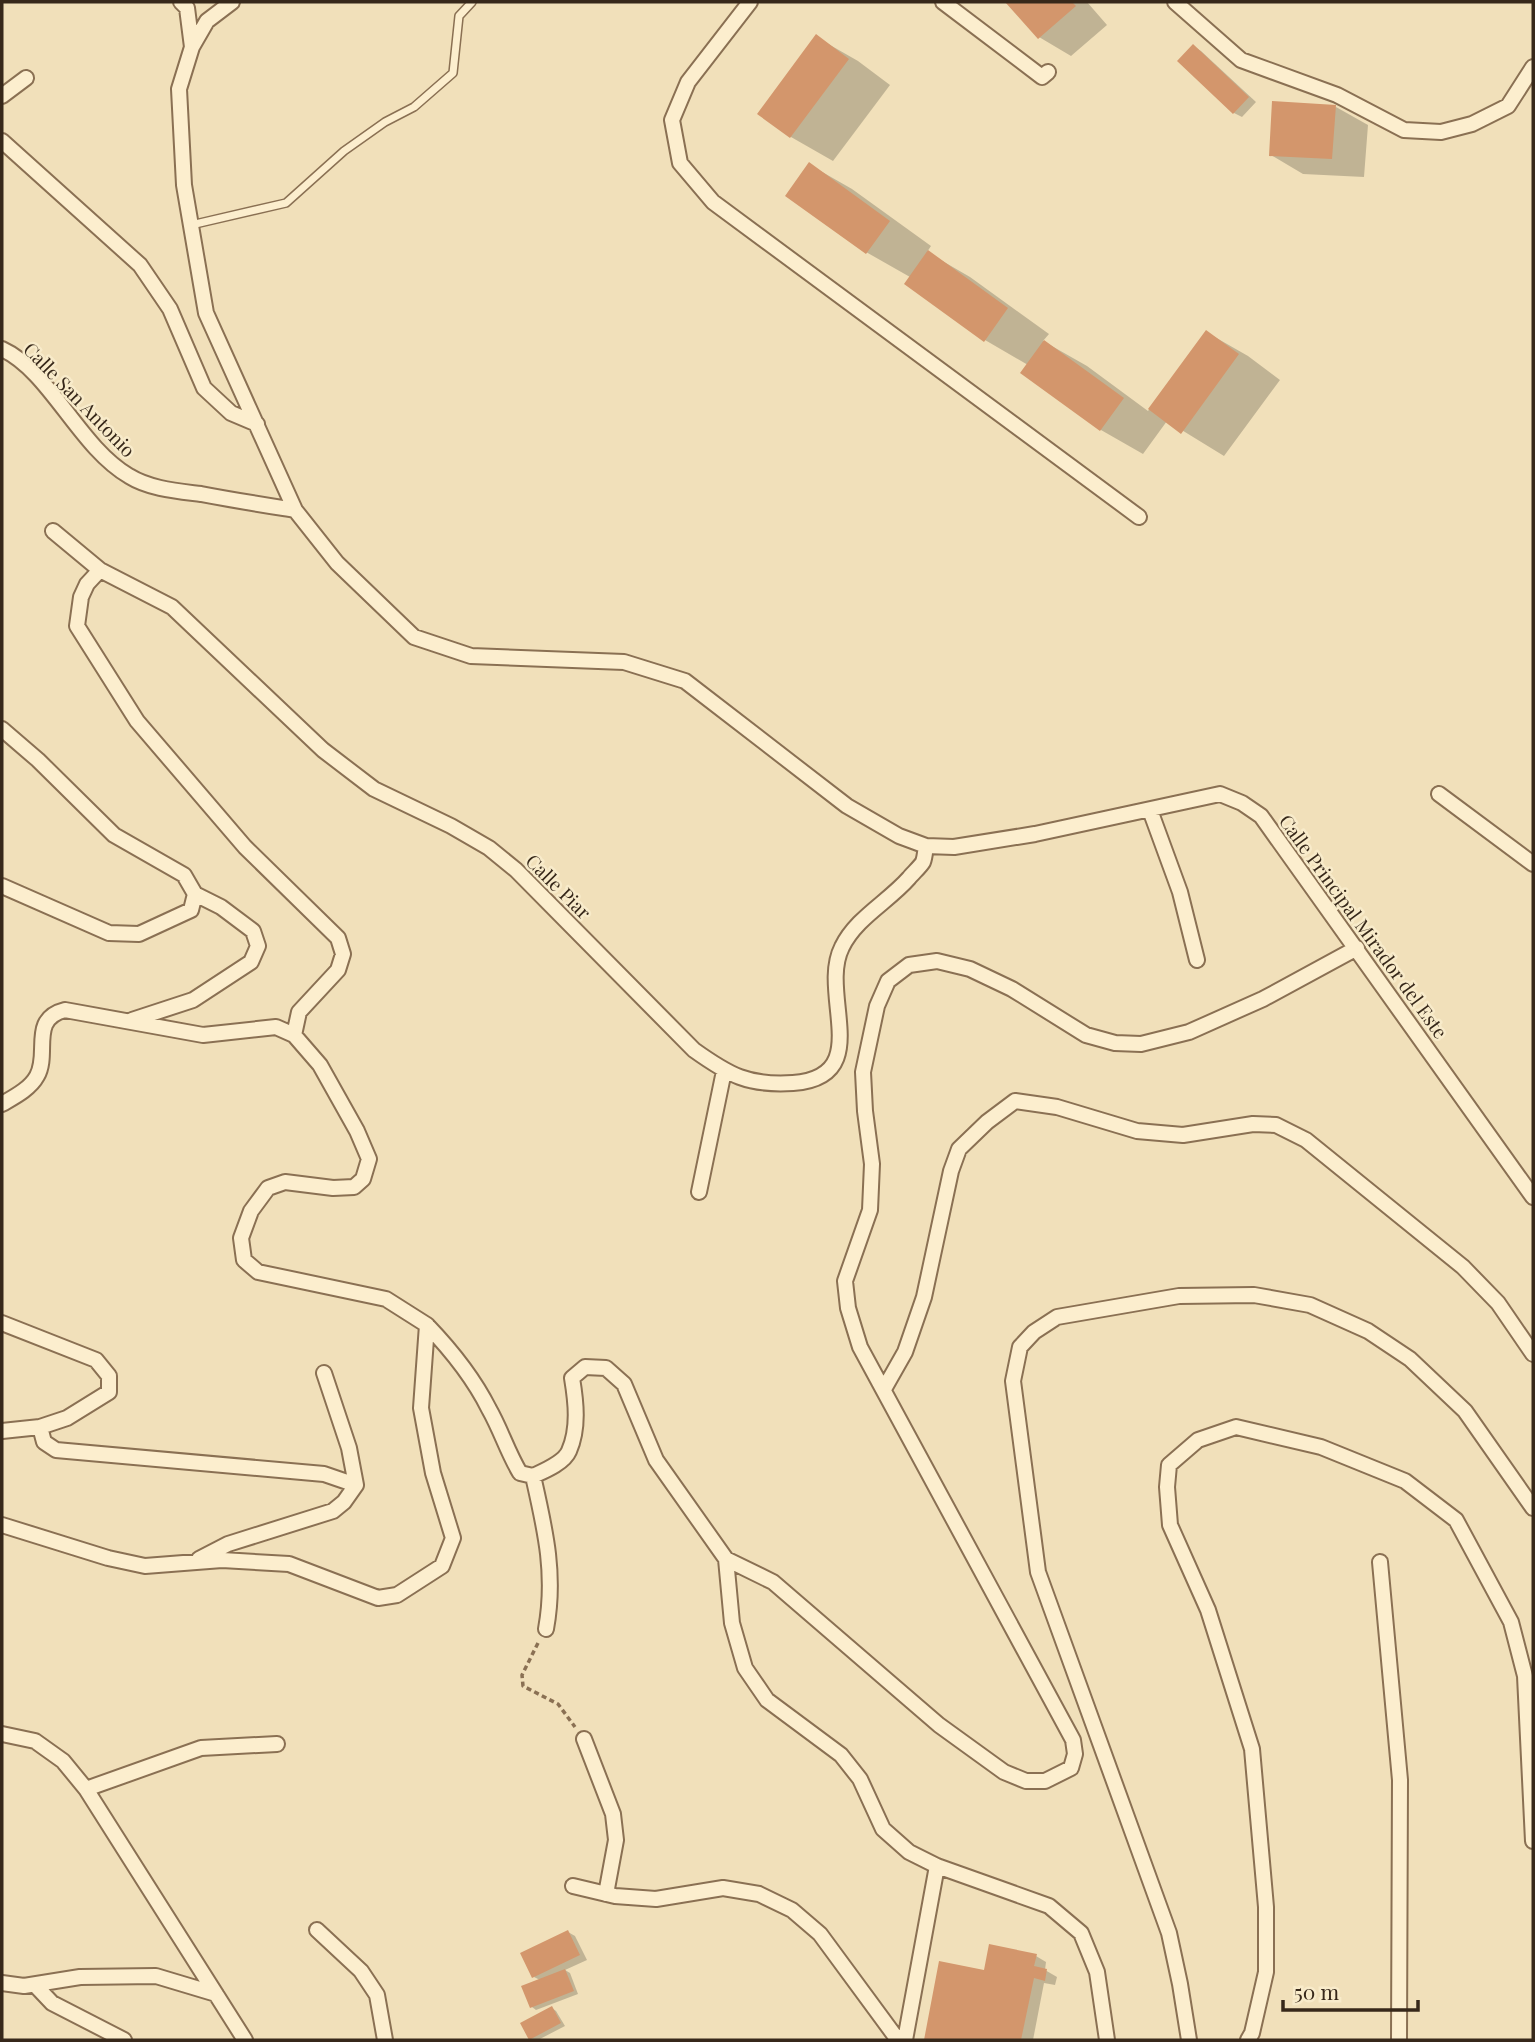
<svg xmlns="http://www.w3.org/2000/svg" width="1535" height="2042" font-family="'Playfair Display',serif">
  <rect width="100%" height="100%" fill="#f1e0ba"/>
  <path fill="#0003" d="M1007 2H1087L1107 25 1071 56 1039 37Z
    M816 37 858 61 890 85 833 161 791 137 760 113Z
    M1193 46 1201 51 1256 102 1242 117 1234 113Z
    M1336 107 1368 125 1364 177 1303 174 1271 155Z
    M810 165 852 189 931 246 927 252 970 277 1049 334 1043 341 1087 366 1148 411 1206 332 1248 356 1280 380 1224 456 1167 421 1143 454 1101 430 1023 373 1028 365 985 340 910 277 866 252Z
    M568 1932 575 1936 587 1960 565 1970 570 1973 578 1994 536 2010 532 2007 540 1980 534 1977Z
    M1036 1956 1046 1962 1045 1970 1057 1977 1055 1985 1044 1983 1033 2040H926L940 1963 985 1972Z
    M552 2008 556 2011 565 2026 538 2040 530 2039Z"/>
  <path fill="#d3966c" d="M1005 2H1072L1076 6 1038 39Z
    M816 34 849 59 790 138 757 114Z
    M1193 44 1249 97 1233 114 1177 61Z
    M1272 101 1336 105 1332 159 1269 156Z
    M809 162 890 221 866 254 785 196Z
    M928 250 1008 308 984 342 904 284Z
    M1206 330 1239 354 1181 434 1148 409Z
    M1044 340 1124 398 1100 431 1020 373Z
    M568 1930 580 1955 532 1978 520 1953Z
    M989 1944 1037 1954 1034 1966 1047 1969 1045 1981 1034 1978 1021 2040H924L939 1961 984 1970Z
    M565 1969 574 1991 530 2008 521 1986Z
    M552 2006 561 2023 529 2040 520 2023Z"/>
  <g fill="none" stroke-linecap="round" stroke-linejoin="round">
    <defs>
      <path id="lane" d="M191 225 286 203 344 151 385 122 414 107 453 73 459 16 472 2"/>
      <path id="street" d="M181 2 187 8 192 47
        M232 2 207 21 192 47 179 89 184 185 206 313 295 510 337 563 414 637 471 656 624 662 685 681 847 806 899 836 926 846 954 847 1035 834 1220 794 1242 803 1261 816 1533 1197
        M750 2 688 82 672 120 680 163 713 202 1139 517
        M943 2 1042 77 1048 72
        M1175 2 1241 60 1337 95 1404 130 1441 132 1472 124 1508 106 1533 67
        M2 96 26 78
        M2 141 140 265 170 309 204 388 231 413 257 424
        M2 349C50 371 79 447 129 476 150 489 177 491 201 494 232 500 264 505 295 510
        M53 531 100 570 172 607 323 750 374 789 451 826 489 848 516 870 694 1050C729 1075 748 1086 793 1083 876 1077 818 994 842 947 856 918 888 902 909 878 913 873 920 867 923 862 925 857 925 851 926 846
        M100 570 87 584 81 597 77 626 137 721 245 847 338 938 343 954 338 970 299 1012 294 1035
        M2 729 38 760 114 835 184 875 195 894 191 910 139 934 109 933 2 886
        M1439 794 1533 864
        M1150 810 1180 892 1197 960
        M132 1020 193 1000 251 962 258 946 253 931 221 907 195 894
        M2 1104C14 1097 30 1089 37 1076 50 1053 29 1019 65 1010L203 1035 276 1027 294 1035 320 1065 357 1131 369 1159 363 1179 354 1187 333 1188 285 1182 268 1188 251 1211 241 1238 244 1260 258 1272 386 1299 427 1325
        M699 1192 724 1071
        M2 1323 96 1360 109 1376V1392L67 1418 40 1427 44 1442 56 1450 324 1474 356 1485 344 1502 333 1511 228 1544 199 1559
        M324 1373 349 1448 356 1485
        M884 1389 905 1352 924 1297 951 1171 959 1149 987 1122 1015 1101 1057 1107 1137 1131 1183 1135 1253 1124 1276 1125 1306 1140 1463 1267 1498 1303 1533 1354
        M2 1431 40 1427
        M533 1476C545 1529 556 1574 546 1629
        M2 1525 108 1558 145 1566 222 1560 289 1564 378 1598 397 1595 442 1566 453 1538 433 1473 421 1408 427 1325C451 1350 473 1377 489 1409 501 1430 507 1451 520 1473L533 1476C544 1471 564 1463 569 1451 579 1428 576 1402 572 1378L585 1367 606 1368 624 1384 656 1460 726 1559
        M1380 1562 1400 1780 1399 2040
        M2 1734 35 1741 63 1761 86 1789 245 2040
        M584 1739 613 1814 616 1840 606 1894
        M86 1789 201 1748 277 1744
        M573 1886 615 1896 656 1899 723 1888 759 1894 792 1910 820 1934 898 2040
        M317 1930 361 1971 377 1995 385 2040
        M2 1983 24 1986 80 1977 156 1976 216 1994
        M35 1985 52 2003 124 2040
        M905 2040 937 1866
        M1107 2040 1097 1972 1081 1933 1049 1906 937 1866 909 1852 883 1829 860 1779 841 1755 767 1700 745 1668 732 1623 726 1559 773 1582 939 1725 1004 1772 1026 1781H1045L1071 1768 1075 1754 1073 1740 860 1347 848 1308 845 1281 870 1210 872 1164 865 1111 863 1072 877 1006 888 981 909 965 937 961 970 969 1012 989 1086 1035 1115 1043 1141 1044 1189 1032 1263 999 1357 948
        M1189 2040 1180 1984 1169 1933 1038 1572 1013 1381 1020 1347 1034 1332 1057 1317 1179 1296 1254 1295 1310 1305 1368 1331 1410 1359 1465 1411 1533 1508
        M1248 2040 1252 2033 1266 1972V1907L1252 1749 1208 1610 1170 1525 1167 1487 1169 1465 1198 1440 1236 1427 1321 1447 1405 1481 1456 1520 1511 1622 1525 1676 1533 1841"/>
    </defs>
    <use href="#lane" stroke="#8a7053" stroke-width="10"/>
    <use href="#street" stroke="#8a7053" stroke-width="18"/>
    <path stroke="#8a7053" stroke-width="3.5" stroke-dasharray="5 3.5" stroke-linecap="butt" d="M538 1643 522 1675 523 1686 558 1704 575 1727"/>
    <use href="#lane" stroke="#fceece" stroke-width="7"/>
    <use href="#street" stroke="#fceece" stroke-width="14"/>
  </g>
  <g text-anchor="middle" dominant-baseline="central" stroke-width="5" stroke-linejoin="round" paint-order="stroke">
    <g font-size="19" fill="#37281a" stroke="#f8ebca">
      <text transform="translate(80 399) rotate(46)">Calle San Antonio</text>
      <text transform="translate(559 886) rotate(45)">Calle Piar</text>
      <text transform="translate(1364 926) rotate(54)">Calle Principal Mirador del Este</text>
    </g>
  </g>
  <rect width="1535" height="2042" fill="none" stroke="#37281a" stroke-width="7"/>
  <path d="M1283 2000v10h135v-10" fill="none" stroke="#37281a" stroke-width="3.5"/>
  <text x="1294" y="2000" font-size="21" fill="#37281a" stroke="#f8ebca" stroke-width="5" paint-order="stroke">50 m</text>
</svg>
